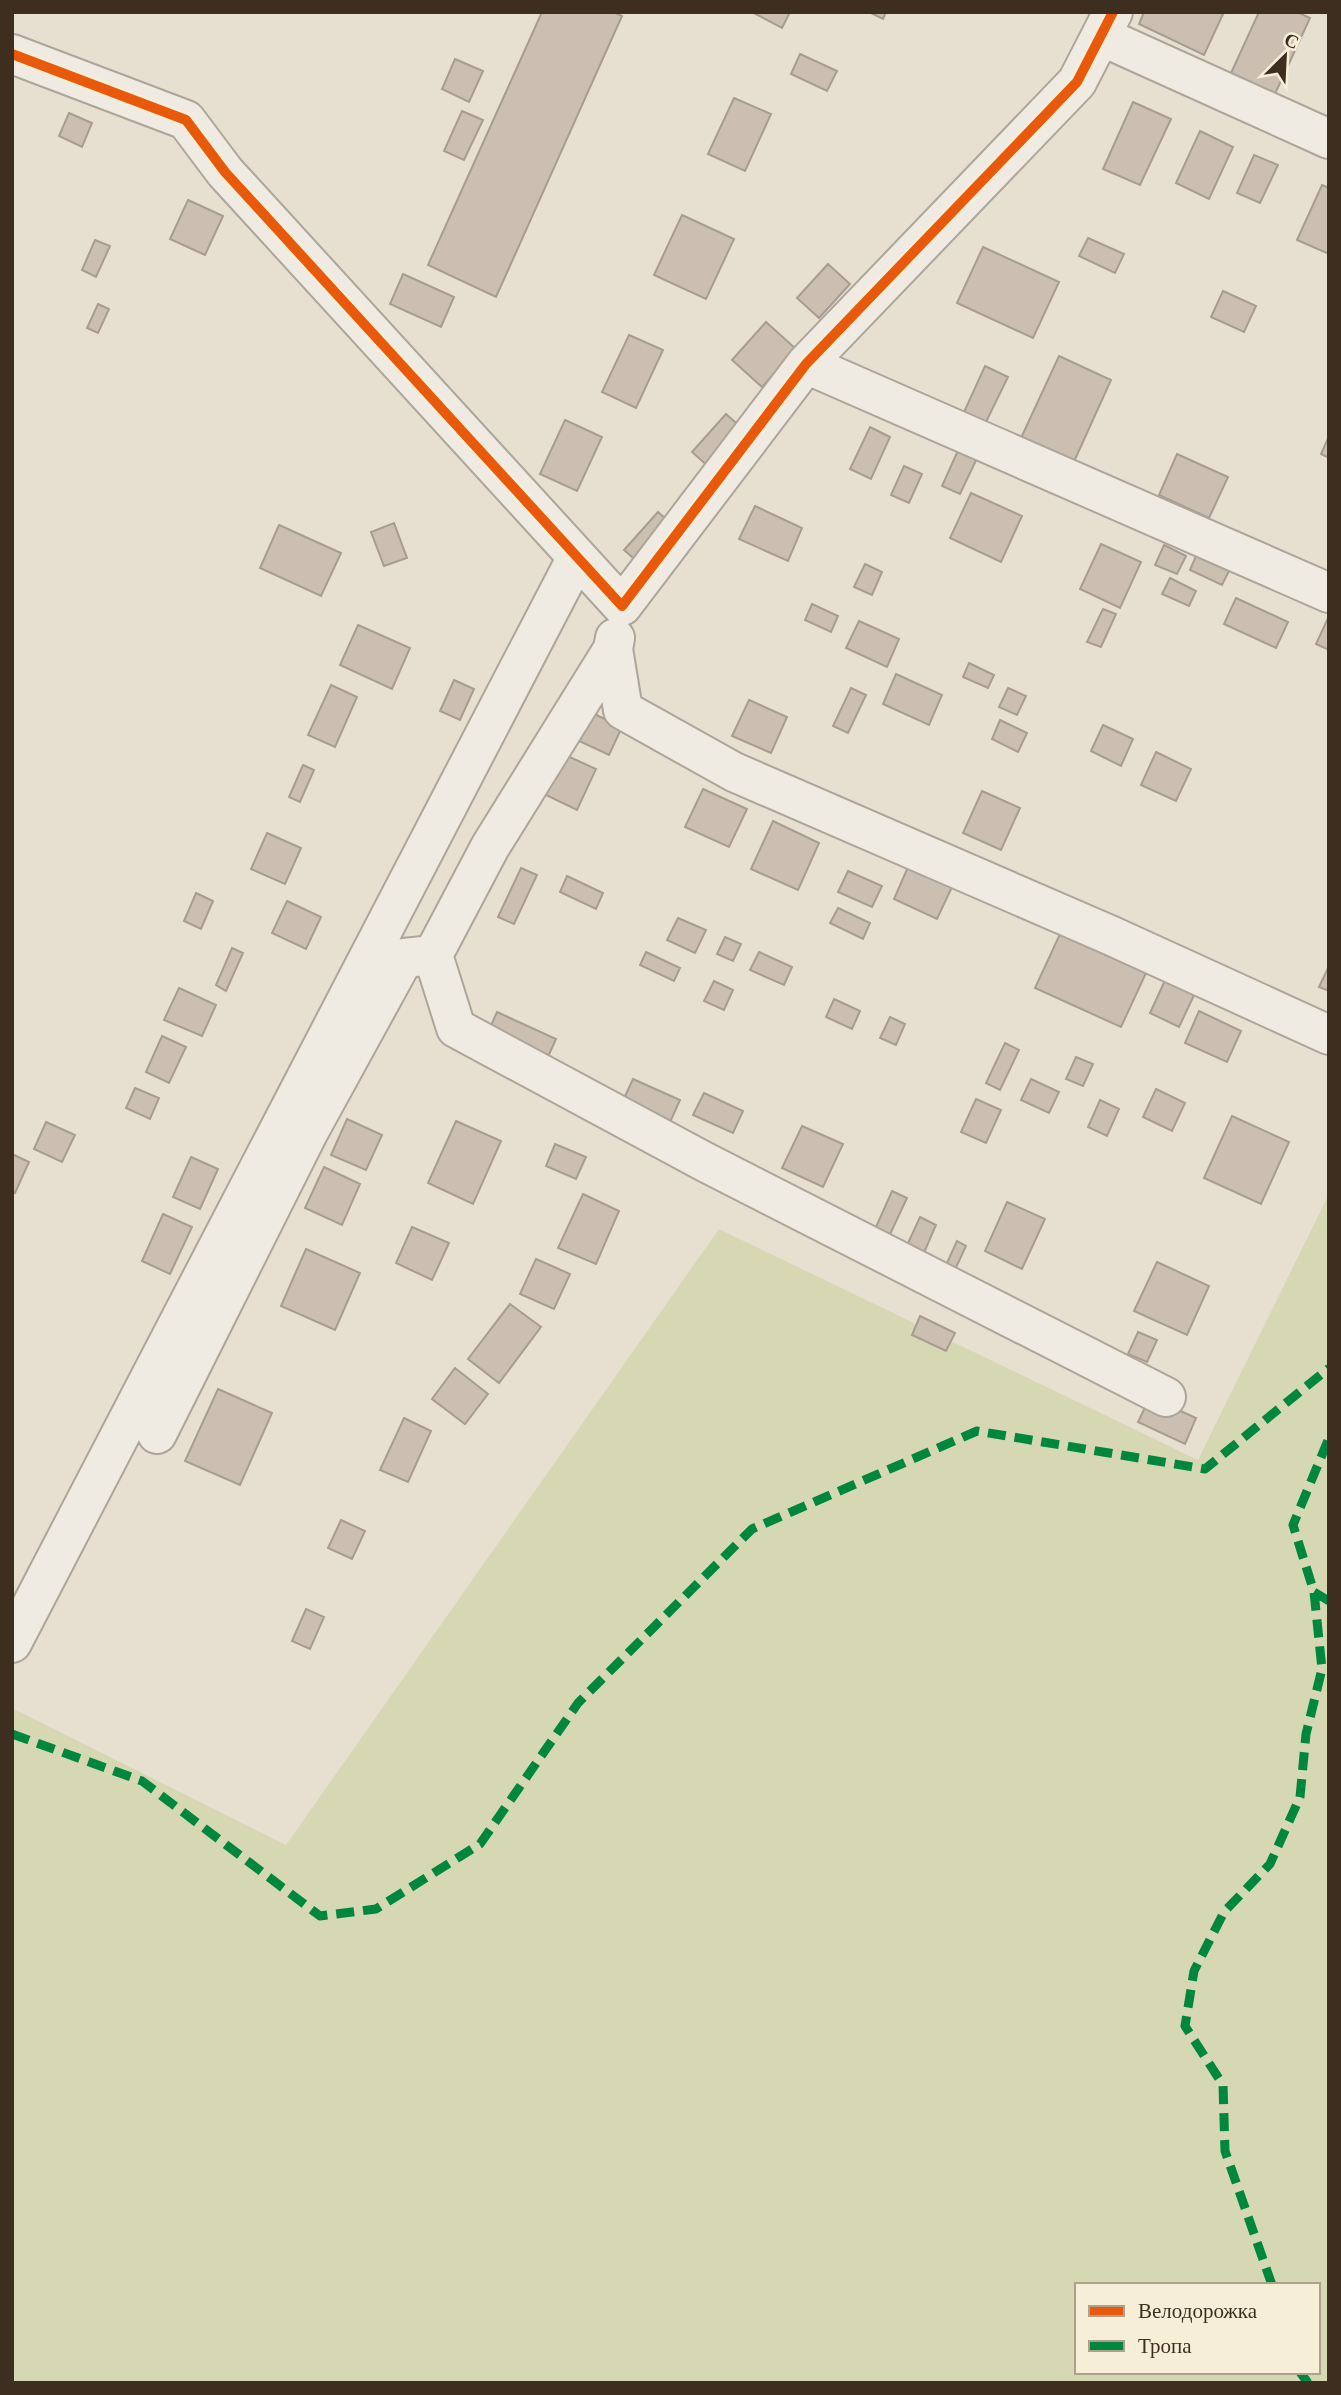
<svg xmlns="http://www.w3.org/2000/svg" width="1341" height="2395" font-family="Georgia,serif">
  <rect width="100%" height="100%" fill="#e7e0d1"/>
  <path fill="#d6d7b3" fill-rule="evenodd" d="M1329 1194V2383H12V1708L286 1845 719 1229 1198 1460ZM1077 2285H1318V2372H1077Z"/>
  <path fill="#cbbfb2" stroke="#a89c90" stroke-width="2" d="M542 12H613L622 16 496 297 428 265Z
    M752 12H790L782 28Z
    M869 12H886L883 19Z
    M1144 12H1224L1204 55 1139 24Z
    M1259 12H1297L1310 18 1275 94 1231 73Z
    M800 54 837 71 827 91 791 74Z
    M455 59 483 71 469 102 442 89Z
    M734 98 771 114 745 171 708 154Z
    M1133 102 1171 119 1140 185 1103 169Z
    M462 111 483 120 464 160 444 151Z
    M69 113 92 123 82 147 59 136Z
    M1200 131 1233 147 1209 199 1176 183Z
    M1254 155 1278 165 1260 203 1237 193Z
    M1322 185 1329 188V254L1297 240Z
    M188 200 223 216 205 255 170 239Z
    M682 215 734 239 706 299 654 275Z
    M1088 238 1124 254 1115 273 1079 256Z
    M95 240 110 246 96 277 82 270Z
    M983 247 1059 282 1033 338 957 303Z
    M828 264 850 284 819 318 797 298Z
    M403 274 454 297 441 327 390 304Z
    M1223 291 1256 306 1244 332 1211 317Z
    M98 304 109 309 98 333 87 328Z
    M766 322 796 349 762 387 732 360Z
    M629 335 663 350 636 408 602 392Z
    M1059 356 1111 380 1073 464 1020 440Z
    M985 366 1008 377 986 422 964 412Z
    M726 414 743 429 709 467 692 452Z
    M565 420 602 437 577 491 540 474Z
    M870 427 890 437 871 479 850 469Z
    M1329 436V458L1321 454Z
    M960 446 979 454 960 494 942 486Z
    M1177 454 1228 477 1209 518 1159 495Z
    M904 466 922 474 909 503 891 495Z
    M971 493 1022 516 1001 562 950 538Z
    M755 506 802 528 788 561 739 539Z
    M658 512 675 527 641 565 624 550Z
    M394 523 407 558 384 566 371 532Z
    M279 525 341 553 321 596 260 568Z
    M1101 544 1141 562 1120 608 1080 589Z
    M1164 545 1186 556 1177 574 1155 565Z
    M1196 556 1229 571 1222 585 1190 570Z
    M865 564 882 572 872 595 854 587Z
    M1170 578 1196 591 1189 606 1162 594Z
    M1236 598 1288 622 1276 648 1224 624Z
    M812 604 838 616 831 632 805 620Z
    M1103 609 1116 614 1101 647 1087 642Z
    M1329 616V650L1316 644Z
    M859 621 899 639 887 667 846 648Z
    M358 625 410 648 392 689 340 665Z
    M969 663 994 675 988 688 963 677Z
    M896 674 942 695 929 725 883 704Z
    M454 680 474 689 460 720 440 711Z
    M331 685 357 697 335 747 308 735Z
    M851 688 866 695 848 733 833 726Z
    M1008 688 1026 696 1017 715 999 707Z
    M749 700 787 717 771 753 732 736Z
    M590 712 622 727 609 755 577 740Z
    M1000 720 1027 733 1018 752 992 739Z
    M1103 725 1133 739 1121 766 1091 751Z
    M1156 752 1191 769 1176 801 1141 785Z
    M563 754 596 769 577 810 544 794Z
    M303 765 314 770 300 802 289 797Z
    M703 789 747 809 729 847 685 827Z
    M982 791 1020 808 1001 850 963 833Z
    M773 821 819 843 798 890 751 869Z
    M267 833 301 848 285 884 251 869Z
    M908 867 952 887 937 919 894 899Z
    M521 868 537 875 514 924 498 917Z
    M848 871 882 886 872 907 838 892Z
    M567 876 603 893 596 909 560 892Z
    M196 893 213 901 201 929 184 921Z
    M287 901 321 917 306 949 272 933Z
    M838 908 870 923 863 939 830 923Z
    M678 918 706 930 695 953 667 940Z
    M1060 934 1146 973 1121 1027 1035 988Z
    M725 937 741 944 733 961 717 954Z
    M232 948 243 953 226 991 216 985Z
    M646 952 680 968 674 981 640 965Z
    M759 952 792 967 784 985 750 970Z
    M1329 966V991L1319 987Z
    M1166 978 1196 991 1179 1027 1150 1013Z
    M714 981 733 990 724 1010 704 1001Z
    M179 988 216 1005 202 1036 164 1020Z
    M834 999 860 1011 852 1029 826 1017Z
    M1199 1011 1241 1031 1227 1062 1185 1043Z
    M497 1012 556 1039 543 1068 484 1041Z
    M890 1017 905 1024 896 1045 880 1038Z
    M162 1036 186 1047 169 1083 146 1072Z
    M1005 1043 1019 1050 1000 1090 986 1083Z
    M1076 1057 1093 1064 1083 1086 1066 1079Z
    M633 1079 680 1100 666 1131 619 1109Z
    M1031 1079 1059 1092 1049 1113 1021 1100Z
    M135 1088 159 1098 150 1119 126 1108Z
    M1156 1089 1185 1103 1172 1131 1143 1117Z
    M704 1093 743 1111 733 1133 693 1115Z
    M976 1099 1001 1110 986 1143 961 1132Z
    M1100 1100 1119 1109 1107 1136 1088 1127Z
    M1232 1116 1289 1142 1261 1204 1204 1178Z
    M347 1119 382 1135 366 1170 331 1155Z
    M456 1121 501 1141 473 1204 428 1183Z
    M46 1122 75 1135 62 1162 34 1149Z
    M802 1126 843 1144 823 1187 782 1168Z
    M555 1144 586 1157 576 1179 546 1166Z
    M12 1154 29 1162 15 1193 12 1192Z
    M191 1157 218 1169 200 1209 173 1197Z
    M324 1167 360 1184 342 1225 305 1208Z
    M892 1191 907 1198 886 1243 872 1236Z
    M583 1194 619 1211 596 1264 558 1248Z
    M1007 1202 1045 1219 1022 1269 985 1251Z
    M163 1214 192 1227 170 1274 142 1261Z
    M920 1217 936 1225 920 1262 903 1254Z
    M412 1227 449 1243 432 1280 396 1263Z
    M957 1241 966 1246 946 1289 937 1285Z
    M306 1249 360 1273 335 1330 281 1306Z
    M536 1259 570 1274 554 1309 520 1294Z
    M1157 1262 1209 1286 1187 1335 1134 1311Z
    M510 1304 541 1327 499 1383 468 1359Z
    M920 1316 955 1333 946 1351 912 1335Z
    M1138 1332 1157 1340 1147 1362 1128 1354Z
    M455 1368 488 1394 465 1424 432 1399Z
    M218 1389 272 1413 240 1485 185 1461Z
    M1150 1397 1196 1418 1185 1444 1138 1422Z
    M404 1418 431 1431 408 1482 380 1470Z
    M341 1520 365 1531 352 1559 328 1548Z
    M306 1609 324 1617 310 1649 292 1641Z"/>
  <g fill="none" stroke-linecap="round" stroke-linejoin="round">
    <defs>
      <path id="minor" d="M1101 36 1329 139
        M12 54 186 120 225 172 622 606 806 364 1077 82 1113 12
        M806 364 1329 593
        M615 638 613 649 623 710 734 772 1112 936 1329 1035
        M613 649 490 847 433 955 456 1028 705 1162 1166 1397
        M157 1434 308 1133 404 958 433 955
        M12 1643 577 557"/>
    </defs>
    <use href="#minor" stroke="#ada599" stroke-width="42"/>
    <use href="#minor" stroke="#efebe3" stroke-width="38"/>
    <path stroke="#00873e" stroke-width="9" stroke-dasharray="18 9" stroke-linecap="butt" d="M1314 1592 1329 1601
      M12 1734 142 1781 320 1916 376 1909 480 1844 578 1703 752 1529 977 1431 1205 1469 1329 1368
      M1272 2285 1225 2151 1223 2085 1185 2026 1194 1971 1224 1912 1270 1864 1300 1797 1306 1734 1322 1669 1314 1592 1293 1525 1329 1438
      M1300 2372 1308 2383"/>
    <defs>
      <path id="cycleway" d="M12 54 186 120 225 172 622 606 806 364 1077 82 1113 12"/>
    </defs>
    <use href="#cycleway" stroke="#f7eed8" stroke-width="15"/>
    <use href="#cycleway" stroke="#e8590c" stroke-width="10"/>
  </g>
  <rect width="1341" height="2395" fill="none" stroke="#3d2e20" stroke-width="28"/>
  <rect x="1075" y="2283" width="245" height="91" fill="#f7eed8" stroke="#ada18e" stroke-width="2"/>
  <rect x="1089" y="2306" width="35" height="10" fill="#e8590c" stroke="#ada18e" stroke-width="2"/>
  <text x="1138" y="2318" font-size="21" fill="#3d2e20">Велодорожка</text>
  <rect x="1089" y="2341" width="35" height="10" fill="#00873e" stroke="#ada18e" stroke-width="2"/>
  <text x="1138" y="2353" font-size="21" fill="#3d2e20">Тропа</text>
  <g transform="translate(1285 56) rotate(24)" stroke="#f7eed8" stroke-width="5" paint-order="stroke">
  <path d="M0-5L12 26L0 18L-12 26Z" fill="#3d2e20"/>
  <text y="-10" font-size="19" font-weight="bold" text-anchor="middle" fill="#3d2e20">С</text>
  </g>
</svg>
